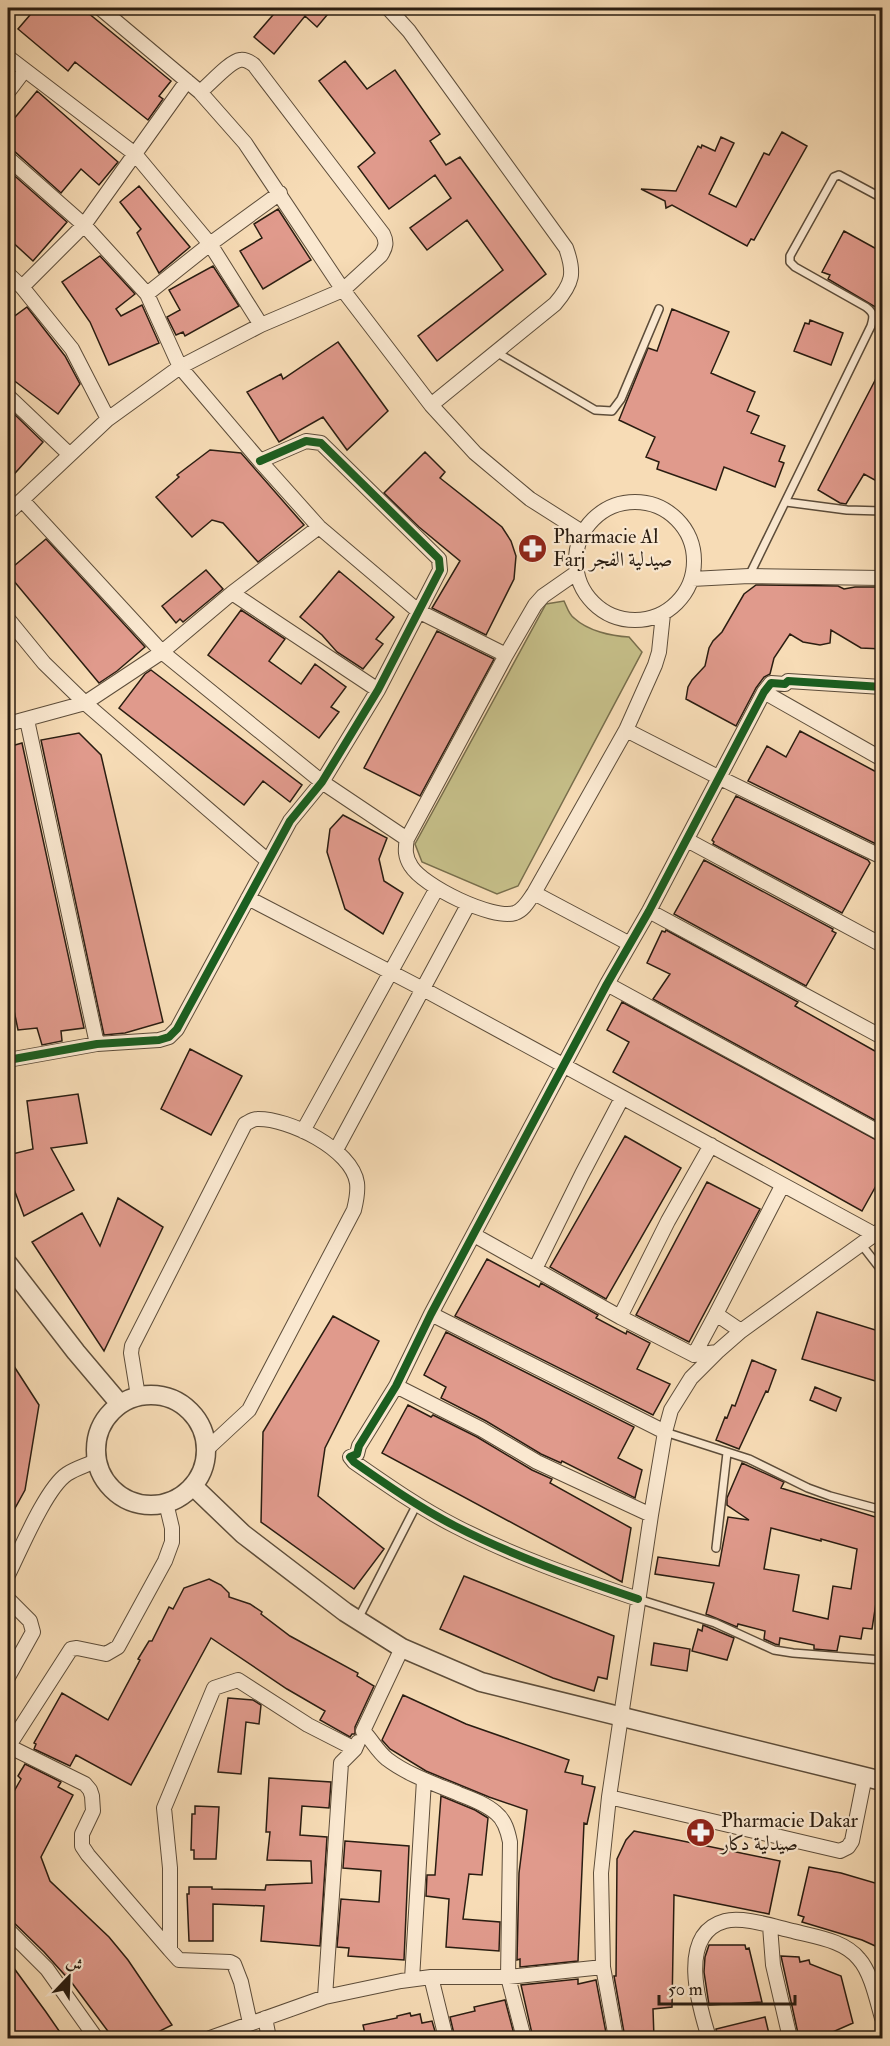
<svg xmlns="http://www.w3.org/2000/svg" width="890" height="2046" font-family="'IM FELL Double Pica',Amiri,serif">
  <rect width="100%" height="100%" fill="#f7dcb6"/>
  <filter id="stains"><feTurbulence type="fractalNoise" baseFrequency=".00333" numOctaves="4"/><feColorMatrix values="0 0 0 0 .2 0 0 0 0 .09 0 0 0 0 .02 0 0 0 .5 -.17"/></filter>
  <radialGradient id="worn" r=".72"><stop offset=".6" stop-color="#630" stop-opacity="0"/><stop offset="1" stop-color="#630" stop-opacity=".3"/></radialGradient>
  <path fill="#c5be88" stroke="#786e4c" stroke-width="1.5" d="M564 601C567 607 569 615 574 618 588 631 611 636 629 637L642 652 518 886 497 894 422 862 415 844 546 604Z"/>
  <path fill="#e09a8c" stroke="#2a1d11" stroke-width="1.5" fill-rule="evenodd" d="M36 8H82L171 81 159 96 163 99 148 120 75 62 68 71 18 29Z
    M279 8H333L317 27 305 16 274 54 254 37Z
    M345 61 367 89 395 70 440 134 430 141 446 165 460 157 546 274 437 361 418 336 503 270 467 220 427 250 410 228 451 198 435 175 389 209 358 167 375 153 319 81Z
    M37 91 118 162 99 185 81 169 61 193 14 151 8 149V126Z
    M782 132 807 146 754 240 751 239 747 246 672 205 666 208 665 201 641 189 676 191 698 146 701 148 702 145 715 151 721 137 734 143 709 194 736 207 764 153 769 155Z
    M8 170 67 222 33 261 8 238Z
    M139 186 190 247 159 273 137 233 141 229 120 202Z
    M278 209 311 260 263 289 240 251 262 238 254 224Z
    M844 231 882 252V311L828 279 830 275 822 272Z
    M100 256 135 294 116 309 121 316 142 305 159 343 109 365 90 322 62 282Z
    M213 266 239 306 185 336 183 332 176 335 167 317 180 310 169 290Z
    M27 307 65 356 80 384 58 414 8 376V321Z
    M672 309 729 332 711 373 755 392 747 411 759 416 751 433 785 446 779 461 784 463 775 487 724 467 716 490 657 469 659 462 646 457 655 437 619 420 648 348 657 351Z
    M810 320 843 333 831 365 794 351 805 323 809 324Z
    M338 342 388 411 347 450 323 417 279 442 247 392 281 374 283 379Z
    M882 367V484L864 474 846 504 840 503 818 490Z
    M8 408 43 442 8 481Z
    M210 450 241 453 304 525 258 562 223 523 212 520 192 537 156 497 179 477 177 475Z
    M425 452 445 472 440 478 502 527 511 541 516 556 514 579 486 635 432 608 460 561 419 527 384 493Z
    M46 539 145 647 117 671 99 683 8 574V571Z
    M206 570 223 589 183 622 180 619 176 623 162 606Z
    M339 571 394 617 376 639 383 644 363 669 337 652 322 635 300 617Z
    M756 585 838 586 844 589 855 587H882V649L861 648 831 630 830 643 820 645 803 642 790 634 774 658 770 674 764 677 756 688 736 726 686 699 688 687 692 680 705 666 709 648 713 641 722 632 744 594Z
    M241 610 285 639 269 661 301 684 315 664 346 687 331 707 339 712 319 738 208 655Z
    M437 631 494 659 420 796 364 768Z
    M151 670 302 785 290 802 263 781 244 805 119 708 145 674Z
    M800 731 882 775V833L876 844 748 781 767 746 786 757Z
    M79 733 101 755 163 1022 125 1033 104 1035 41 740Z
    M22 743 84 1028 61 1031 62 1041 42 1045 37 1028 18 1030 8 981V747Z
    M736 796 868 860 870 863 842 913 713 844 714 842 712 840Z
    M343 815 387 838 379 859 384 881 403 893 383 934 345 909 327 852 330 829Z
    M704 860 833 929 832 931 836 933 806 986 674 914Z
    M666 930 798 1002 795 1006 882 1055V1124L653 999 670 974 647 963 662 931 665 932Z
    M622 1002 882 1143V1175L862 1211 613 1072 629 1042 607 1030Z
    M190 1049 242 1076 211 1135 161 1109Z
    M78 1094 87 1143 51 1148 74 1190 24 1216 8 1173V1155L33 1149 27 1101Z
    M625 1136 681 1168 606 1299 550 1267Z
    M707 1182 760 1209 689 1342 636 1315Z
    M118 1198 163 1227 104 1351 32 1242 82 1213 100 1246Z
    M487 1259 539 1287 541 1283 598 1315 596 1318 626 1334 627 1331 650 1343 637 1369 670 1384 653 1415 455 1316Z
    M817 1312 882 1332V1383L802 1359Z
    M333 1316 379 1341 325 1448 318 1496 384 1549 354 1589 261 1522 263 1432Z
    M446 1332 634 1427 618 1458 642 1470 635 1498 562 1461 561 1463 541 1454 486 1421 441 1398 446 1387 424 1375Z
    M8 1357 39 1405 25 1490 8 1521Z
    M752 1360 776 1370 768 1392 766 1391 739 1449 716 1440 725 1417 727 1418 732 1405 735 1406Z
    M815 1387 841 1398 836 1411 810 1400Z
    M408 1405 431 1417 433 1415 477 1437 532 1470 552 1479 550 1483 631 1528 622 1582 382 1453Z
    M742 1463 784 1482 781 1488 882 1519V1591L878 1590 872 1629 863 1628 861 1639 840 1636 837 1651 814 1649V1645L780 1638 779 1645 775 1644 764 1639 765 1631 738 1624 737 1627 706 1614 714 1583 655 1574 658 1557 719 1566 728 1517 749 1520 727 1505V1498ZM771 1528 821 1541V1539L857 1549 851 1589 833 1586 828 1619 793 1611 799 1575 764 1569Z
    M464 1576 614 1636 607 1679 598 1677 594 1691 553 1678 440 1629Z
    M209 1579 221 1585 229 1593V1597L250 1604 262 1612 261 1614 290 1636 358 1673 357 1676 374 1686 355 1727V1734H352L350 1737 320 1720 325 1711 287 1689 211 1638 131 1785 76 1755 70 1766 34 1749 36 1744 34 1743 62 1693 108 1720 140 1660 138 1659 149 1641H152L169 1607 173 1609 184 1588Z
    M703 1625 734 1638 727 1660 692 1651 698 1629 702 1631Z
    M654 1643 690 1649 687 1671 651 1665Z
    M403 1695 466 1724 569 1760 565 1772 583 1776 582 1784 595 1787 587 1824 584 1823 578 1961 520 1967V1959L517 1960 519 1873 527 1810 489 1797 426 1771 390 1749 382 1740Z
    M228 1698 253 1700 261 1705 259 1724 246 1722 241 1774 218 1772Z
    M25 1764 61 1782 58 1787 73 1795 41 1857 50 1881 109 1937 128 1960 172 2025 146 2038H113L72 1983 44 1952 8 1917V1802L21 1779 18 1776Z
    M269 1778 331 1782 329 1808 302 1806 300 1835 327 1837 320 1946 261 1941 264 1906 213 1904V1941H189L187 1894H189V1887H212V1889L265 1890 266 1885 312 1883 311 1861 267 1860 270 1832H266Z
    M441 1796 475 1810 488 1818 482 1875 469 1874 463 1919 500 1922 499 1951 446 1947 449 1899 426 1896 427 1875H435Z
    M195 1806 219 1807 216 1859H194V1850H191L192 1814H195Z
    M634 1831 780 1861 769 1914 674 1895 672 2007 653 2009 654 2038H625L614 1976H616L617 1859 626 1840Z
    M345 1841 409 1846 404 1960 348 1956 349 1948 337 1947 341 1899 379 1902 381 1871 343 1868Z
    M809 1867 841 1873 882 1885V1949L862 1940 802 1922 804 1917 798 1915Z
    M709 1945H745L746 1949 749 1948 762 2002 709 2005 704 1972 705 1957Z
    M781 1956 799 1957 800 1962 809 1960 810 1964 841 1976 853 2023 819 2038H799Z
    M8 1960 46 2012 64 2038H8Z
    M578 1979V1984L596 1980 607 2038H533L521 1985Z
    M505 2000 515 2038H455L450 2017 475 2011 474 2007Z
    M410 2013 411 2016 420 2014 422 2023 432 2021 437 2038H366L363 2025 397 2018V2016Z
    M765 2017 770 2038H718L716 2029Z"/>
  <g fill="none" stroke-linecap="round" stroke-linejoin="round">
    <defs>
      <path id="service" d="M496 352 595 410 612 411 621 399 659 309
        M786 502 847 510 882 511
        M749 576 871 326C874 316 874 313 866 307L795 267 790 262V256L834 177 839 175 882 198
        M861 1244 882 1271
        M882 1413 880 1425 882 1448
        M665 1432 749 1459 808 1488 830 1496 882 1510
        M716 1548 727 1453
        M638 1599 715 1623 774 1650 793 1653 882 1660
        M358 1619 417 1504"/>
      <path id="minor" d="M100 8 200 92 245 143 343 290 431 405 475 453 530 499 582 532
        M388 8 409 31 566 248C575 273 573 283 555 304L431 405
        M8 57 135 154 210 244 261 325
        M8 92 24 71
        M8 158 84 225 147 294 180 367 260 461 319 527 418 611 506 655
        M8 274 22 287 72 349 108 419
        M22 287 84 225 187 81
        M147 294 210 244 280 193
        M8 396 69 454
        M22 500 162 652 322 782 407 839
        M576 561a59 59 0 1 1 118 0a59 59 0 1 1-118 0Z
        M8 513 108 419 180 367 261 325 343 290 381 255C386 247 387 242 383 234L254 65C250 62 245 59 240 60 230 61 209 85 200 92
        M576 573 543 596 535 605 506 655 407 839C405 849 405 857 411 866 423 886 492 920 515 913 524 910 529 900 534 893L626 730 655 665 659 652 663 614
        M692 579 749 576 882 578
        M232 593 378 690
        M8 619 44 663 85 703 268 861
        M764 692 882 759
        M27 720 97 1044
        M8 724 85 703 162 652 232 593 319 527
        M626 730 718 777 882 857
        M687 840 882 945
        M534 893 630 944
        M248 898 423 989 881 1238
        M649 911 882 1037
        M607 984 882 1134
        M8 1060 97 1044 159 1040 169 1037 177 1029 290 821 322 782 378 690 440 570 439 559 321 443 306 441 260 461
        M303 1131 437 888
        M336 1150 468 905
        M474 1235 620 1317 694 1355 717 1352
        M535 1269 582 1174 622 1098
        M431 1314 665 1432
        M620 1317 668 1221 711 1145
        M741 1331 716 1314 782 1186
        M694 1355 716 1314
        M396 1386 481 1429 537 1462 651 1515
        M138 1396 131 1353 132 1346 245 1124C249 1122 253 1119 257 1119 288 1118 352 1149 357 1183 358 1191 356 1202 354 1210L249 1410 207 1449
        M8 1575C20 1551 46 1488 67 1474 76 1468 88 1465 97 1460
        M8 1599 30 1621 33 1632 8 1677
        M638 1599C576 1578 513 1556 455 1526 420 1508 387 1485 354 1462L350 1457 357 1454 359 1446 396 1386 431 1314 607 984 649 911 764 692 771 683 785 684 788 681 882 687
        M402 1648 363 1731C372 1740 377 1751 387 1759 408 1775 435 1784 459 1794 472 1799 486 1804 496 1813 505 1820 508 1832 510 1842L508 1977 524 2038
        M8 1746 85 1784 90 1790 92 1796 93 1811 82 1834V1846L88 1855 170 1950
        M8 1747 71 1649 77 1648 106 1654 118 1647 165 1561 172 1542V1528L166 1503
        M609 1797 840 1851 848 1847 852 1841 865 1776
        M770 1926 773 1965 790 2038
        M8 1930 47 1969 96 2038
        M431 1977 446 2038
        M412 1979 424 1780
        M325 1997 341 1763 355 1749 358 1742
        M265 2018 269 2038
        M250 2023 241 1982 234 1964 230 1962 179 1960 170 1950V1868L164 1808 214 1688 238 1680 308 1725 355 1749
        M210 2038 325 1997 401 1981 431 1977H508L603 1967
        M616 2038 603 1967 601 1873 609 1797 651 1515 665 1432 671 1410 691 1378 717 1352 741 1331 882 1229
        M709 2038C699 2006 677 1934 725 1921 743 1916 775 1927 793 1931 815 1937 844 1940 859 1959 871 1972 877 2001 882 2018"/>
      <path id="tertiary" d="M8 1264 76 1352 120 1404
        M96 1450a55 55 0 1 1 110 0a55 55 0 1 1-110 0Z
        M193 1486 243 1534 345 1612 402 1648 481 1682 882 1781"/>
    </defs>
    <use href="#service" stroke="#5d4d3a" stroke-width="10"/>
    <use href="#minor" stroke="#5d4d3a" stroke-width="16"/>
    <use href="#tertiary" stroke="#5d4d3a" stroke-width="21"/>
    <use href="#service" stroke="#fae8d0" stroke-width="7"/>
    <use href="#minor" stroke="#fae8d0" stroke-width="14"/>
    <use href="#tertiary" stroke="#fae8d0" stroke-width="18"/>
    <defs>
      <path id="cycleway" d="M8 1060 97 1044 159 1040 169 1037 177 1029 290 821 322 782 378 690 440 570 439 559 321 443 306 441 260 461
        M638 1599C576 1578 513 1556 455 1526 420 1508 387 1485 354 1462L350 1457 357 1454 359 1446 396 1386 431 1314 607 984 649 911 764 692 771 683 785 684 788 681 882 687"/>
    </defs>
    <use href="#cycleway" stroke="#fae8d0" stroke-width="11"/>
    <use href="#cycleway" stroke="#1b5e20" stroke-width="8"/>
  </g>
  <defs>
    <symbol id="pharmacy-disc" viewBox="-11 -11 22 22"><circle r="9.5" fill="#8f2418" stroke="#fae8d0"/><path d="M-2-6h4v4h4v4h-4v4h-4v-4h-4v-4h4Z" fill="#fff"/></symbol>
  </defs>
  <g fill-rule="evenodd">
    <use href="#pharmacy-disc" x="516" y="532" width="33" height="33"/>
    <use href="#pharmacy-disc" x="684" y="1816" width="33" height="33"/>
  </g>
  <g text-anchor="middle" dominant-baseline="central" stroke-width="4.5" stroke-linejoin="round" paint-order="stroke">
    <g font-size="20" fill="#2a1d11" stroke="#fae8d0" text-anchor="start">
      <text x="553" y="536">Pharmacie Al<tspan x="553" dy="23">Farj صيدلية الفجر</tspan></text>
      <text x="721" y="1820">Pharmacie Dakar<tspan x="721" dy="23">صيدلية دكار</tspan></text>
    </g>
  </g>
  <rect width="890" height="2046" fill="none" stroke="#f7dcb6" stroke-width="30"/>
  <rect x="9" y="9" width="872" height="2028" fill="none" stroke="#2a1d11" stroke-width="3"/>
  <rect x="15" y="15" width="860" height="2016" fill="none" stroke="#2a1d11" stroke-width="1.5"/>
  <g transform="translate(69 1977) rotate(23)" stroke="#fae8d0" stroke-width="4.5" paint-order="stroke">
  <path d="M0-4.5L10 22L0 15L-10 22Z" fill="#2a1d11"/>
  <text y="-9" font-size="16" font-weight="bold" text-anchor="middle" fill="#2a1d11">ش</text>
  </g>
  <path d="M659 1995v9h136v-9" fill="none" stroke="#2a1d11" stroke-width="3"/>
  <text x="668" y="1995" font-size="18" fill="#2a1d11" stroke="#fae8d0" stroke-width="4.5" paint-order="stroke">50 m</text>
  <rect width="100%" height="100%" filter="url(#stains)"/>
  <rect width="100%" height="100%" fill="url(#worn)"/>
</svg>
